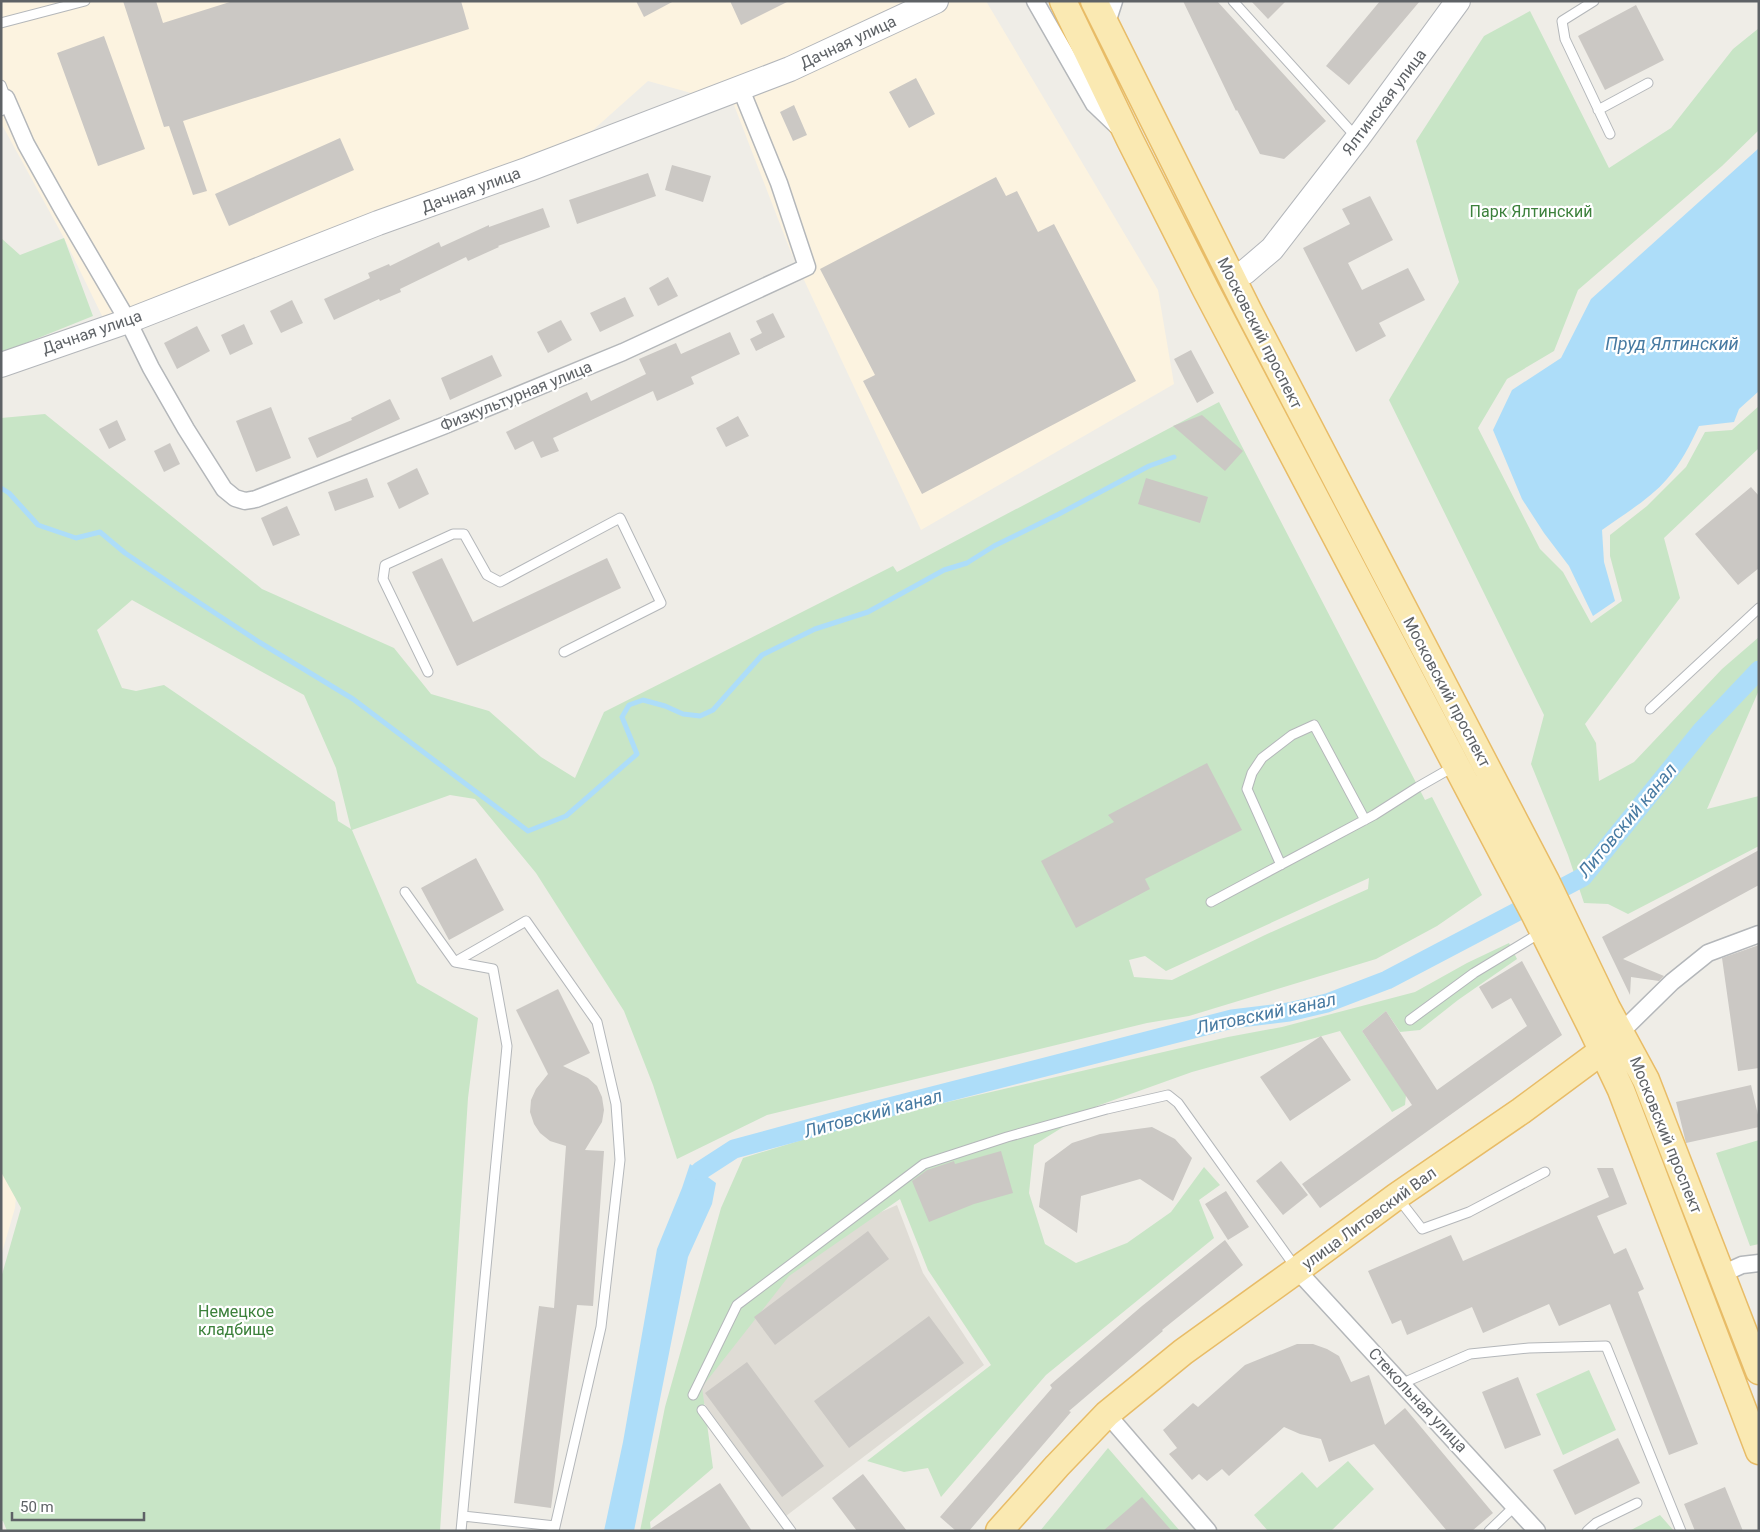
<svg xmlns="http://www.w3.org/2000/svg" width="1760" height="1532" font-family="Roboto,sans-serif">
  <rect width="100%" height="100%" fill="#efede7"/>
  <path fill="#fcf3e0" d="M1 1H986L1158 290 1174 384 921 530 790 250 734 105 648 81 583 139 107 326 64 238 1 123Z
    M1 1154 17 1186 15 1208 1 1256Z"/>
  <path fill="#dfdcd5" d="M897 1205 923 1273 984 1365 786 1516 687 1380 729 1297 872 1216Z"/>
  <path fill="#c8e5c6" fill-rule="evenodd" d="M1530 11 1609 168 1671 128 1733 49 1759 28V130L1722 166 1578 290 1554 351 1507 379 1478 428 1540 549 1563 572 1591 623 1622 601 1610 556V535L1647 506 1686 467 1705 432 1732 430 1759 406V448L1664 538 1680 598 1585 724 1596 743 1599 781 1634 762 1722 669 1759 637V690L1707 809 1759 796V846L1628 914 1608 904 1584 903 1568 855 1531 764 1544 715 1389 400 1459 282 1416 141 1484 36Z
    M1 238 20 255 64 238 93 316 1 353Z
    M1219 402 1425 800 1432 797 1482 895 1437 926 1376 959 1189 1016 1147 1023 767 1115 677 1159 653 1085 624 1011 536 873 475 799 450 795 352 830 417 983 478 1018 468 1098 440 1531H7L3 1521H1V1278L21 1208 1 1172V418L45 414 262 589 394 648 431 694 489 711 541 757 575 778 604 712 893 566 897 572ZM132 600 304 695 336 768 351 829 338 821 335 802 164 685 136 691 122 688 97 630ZM1369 878 1368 889 1265 935 1172 980 1134 977 1129 960 1145 956 1166 971Z
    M1509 943 1517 959 1458 1000 1420 1030 1400 1032 1386 1011 1362 1031 1406 1095 1405 1105 1392 1112 1340 1031 1192 1072 1097 1106 1034 1145 1029 1193 1045 1244 1076 1263 1127 1243 1171 1212 1204 1167 1220 1185 1199 1200 1214 1238 1046 1375 941 1497 928 1468 904 1472 867 1461 991 1365 928 1270 900 1199 789 1276 702 1387 713 1468 650 1522 651 1531H640L665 1407 721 1208 743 1158 857 1123 1228 1037 1282 1027 1415 992 1467 963Z
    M1759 1140V1244L1750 1246 1716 1153Z
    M1589 1370 1616 1430 1563 1455 1536 1394Z
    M1108 1448 1180 1531H1040Z
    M1348 1461 1374 1489 1331 1531H1268L1254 1515 1302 1472 1317 1488Z
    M1660 1515 1674 1531H1629Z"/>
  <path fill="#adddf9" d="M1759 148V391L1739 409 1734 422 1699 426C1690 445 1681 463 1667 479 1651 498 1623 515 1602 530L1604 562 1615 601 1593 616 1569 566 1544 533 1522 499 1493 430 1512 390 1561 358 1591 299Z
    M690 1164 716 1183 712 1204 688 1257 634 1531H604L623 1442 657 1249 682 1188Z"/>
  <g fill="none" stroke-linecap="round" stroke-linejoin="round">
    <path stroke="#adddf9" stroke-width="5" d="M1 488 9 493 38 525 76 538 100 532 125 553 183 592 259 642 353 699 528 831 566 816 637 754 622 717 629 705 643 700 665 706 683 714 700 716 713 710 762 655 815 629 868 612 944 570 967 563 994 546 1059 514 1149 466 1174 457"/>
    <path stroke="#adddf9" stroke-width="19" d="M700 1171 734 1149 866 1113 1232 1019 1289 1012 1327 1003 1387 980 1583 877 1702 730 1759 670"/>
  </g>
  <path fill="#cbc8c4" d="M123 1H156L163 23 233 1H461L469 29 183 121 207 191 193 195 169 126 164 127Z
    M636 1H674L644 17Z
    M730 1H789L741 25Z
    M1183 1H1217L1326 121 1284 159 1260 154 1245 125 1237 110 1236 111Z
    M1251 1H1286L1268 19Z
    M1380 1H1420L1349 85 1326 66Z
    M1636 5 1664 60 1605 90 1578 36Z
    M104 36 145 149 98 166 57 53Z
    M916 78 935 114 909 128 889 92Z
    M794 105 807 135 793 141 780 112Z
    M340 138 354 170 229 226 215 194Z
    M672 165 711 176 703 202 665 190Z
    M648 173 656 196 577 224 569 200Z
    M996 177 1006 196 1017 191 1038 232 1054 224 1136 381 922 494 863 381 875 375 820 269Z
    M1370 196 1393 240 1348 263 1362 290 1408 268 1425 300 1379 323 1386 336 1356 352 1303 248 1350 224 1342 209Z
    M543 208 550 227 498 246 499 247 468 261 466 257 400 289 401 292 380 301 379 299 334 320 324 299 370 278 368 273 389 264 390 266 439 242 441 247 489 225V227Z
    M668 277 678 296 658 306 649 288Z
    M625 297 634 316 600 332 590 313Z
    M292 300 303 323 281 333 270 311Z
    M773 313 785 337 756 351 750 339 762 333 756 321Z
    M561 320 572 340 548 353 537 332Z
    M244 324 253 344 230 355 221 335Z
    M197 326 210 351 177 369 164 343Z
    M730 332 740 354 691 377 694 384 657 401 653 391 553 438 559 451 541 458 533 441 515 450 506 432 587 392 591 401 646 374 639 359 676 343 681 354Z
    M1191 350 1214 393 1197 403 1174 359Z
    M492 355 502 376 450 400 441 378Z
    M390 399 400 419 317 458 308 438 352 420 351 418Z
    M271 407 291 458 256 472 236 421Z
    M1202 415 1243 451 1225 471 1173 426Z
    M738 416 749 436 726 447 716 428Z
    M117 420 126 440 109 449 99 429Z
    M170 443 180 464 164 472 154 451Z
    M417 468 429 494 399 509 387 483Z
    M367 478 374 497 335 511 328 492Z
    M1146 478 1208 497 1200 523 1138 504Z
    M1751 487 1759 496V568L1738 585 1695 534Z
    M287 506 300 535 273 546 261 518Z
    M442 558 473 622 607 558 621 588 457 666 412 572Z
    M1207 763 1242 830 1145 879 1150 889 1076 928 1041 861 1114 822 1108 815Z
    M1759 850V885L1623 959 1664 976 1659 981 1631 977 1630 995 1602 937Z
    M476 858 504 910 449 940 421 888Z
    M1759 945V1068L1738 1071 1722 958Z
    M1522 961 1562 1035 1320 1208 1302 1184 1412 1105 1362 1031 1386 1011 1437 1090 1527 1026 1511 998 1492 1009 1479 987Z
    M558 989 590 1053 563 1066 588 1078 597 1086 602 1097 604 1110 602 1122 585 1150 604 1151 593 1306 577 1305 551 1508 514 1503 539 1306 554 1308 566 1146 550 1141 540 1133 534 1124 530 1112 531 1100 536 1089 548 1074 516 1010Z
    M1321 1036 1351 1080 1290 1121 1260 1077Z
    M1751 1085 1759 1119V1127L1686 1143 1676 1102Z
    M1152 1127 1175 1139 1192 1158 1173 1201 1140 1179 1081 1196 1077 1233 1039 1207 1045 1163 1072 1143 1100 1134Z
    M1001 1151 1013 1193 974 1204 929 1222 912 1181 927 1170 954 1161 955 1164Z
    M1281 1161 1308 1195 1283 1215 1256 1181Z
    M1597 1168H1613L1627 1204 1597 1216 1614 1254 1626 1248 1644 1289 1638 1292 1698 1444 1669 1455 1610 1304 1559 1326 1549 1304 1483 1333 1472 1307 1407 1335 1401 1320 1392 1324 1368 1271 1451 1235 1463 1261 1609 1197Z
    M1226 1191 1249 1227 1228 1240 1205 1204Z
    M868 1231 889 1259 775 1345 754 1317Z
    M1225 1240 1243 1265 1162 1330 1163 1331 1069 1411 1071 1412 969 1531H956L940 1517 1052 1388 1050 1385 1142 1306Z
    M929 1316 964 1363 849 1448 814 1401Z
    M1297 1344H1313L1327 1349 1339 1356 1351 1382 1369 1375 1385 1425 1405 1408 1493 1513 1472 1531H1447L1374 1444 1329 1462 1321 1439 1300 1434 1284 1427 1229 1476 1222 1469 1207 1481 1199 1474 1192 1480 1169 1454 1177 1448 1163 1430 1193 1403 1198 1407 1245 1365Z
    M747 1362 824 1466 782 1497 705 1393Z
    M1518 1377 1541 1435 1505 1449 1482 1392Z
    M1618 1438 1640 1483 1575 1515 1553 1470Z
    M863 1474 907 1531H857L832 1498Z
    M720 1483 752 1531H647Z
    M1725 1487 1743 1531H1695L1684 1504Z
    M1142 1497 1172 1531H1103Z"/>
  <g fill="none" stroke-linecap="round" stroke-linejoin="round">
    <defs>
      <path id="lane" d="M1233 1 1357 138
        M1594 1 1562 21 1565 39 1610 134
        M1 23 85 1
        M1 85 6 98 1 111
        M1598 110 1648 83
        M428 672 383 579 385 565 453 534H464L487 575 500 582 620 518 661 603 564 652
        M1650 709 1759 608
        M1281 865 1247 789 1252 773 1262 758 1292 735 1314 725 1365 820
        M405 892 455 962 493 969 507 1046 461 1531
        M1211 902 1374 815 1418 787 1453 767
        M455 962 526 921 597 1022 616 1104 620 1160 601 1327 554 1531
        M1410 1020 1474 973 1540 933
        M1398 1198 1422 1229 1469 1212 1545 1172
        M1403 1383 1470 1354 1529 1348 1606 1346 1681 1531
        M693 1395 737 1305 924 1164 1007 1137 1107 1109 1168 1095 1178 1103 1296 1268
        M702 1410 791 1531
        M463 1516 555 1526
        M1489 1531 1515 1506
        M1587 1531 1596 1523 1637 1503"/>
      <path id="street" d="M1035 1 1094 104 1117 126
        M1106 26 1114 1
        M6 98 26 144 63 210 128 321 151 368 186 429 224 489 235 498 245 501 256 499 443 426 623 352 807 267 779 183 740 87
        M1620 1033 1672 982 1708 953 1759 934
        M1297 1270 1537 1531
        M1722 1274 1742 1265 1759 1263
        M1107 1414 1208 1531"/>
      <path id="secondary" d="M1231 276 1245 272 1272 249 1357 139 1458 1
        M1 365 128 321 378 223 529 169 790 69 936 1"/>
      <path id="primary" d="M1063 1 1130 140 1206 290 1535 915 1591 1027 1621 1090 1759 1451
        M1094 1 1248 310 1546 881 1607 1008 1646 1080 1759 1371
        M999 1531 1057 1466 1107 1414 1183 1352 1297 1270 1397 1196 1521 1111 1602 1051 1614 1040"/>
    </defs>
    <use href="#lane" stroke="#b4b7ba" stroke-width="11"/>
    <use href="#street" stroke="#b4b7ba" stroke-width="19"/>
    <use href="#secondary" stroke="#b3b6ba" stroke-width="26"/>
    <use href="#primary" stroke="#e8bc67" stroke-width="29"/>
    <use href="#lane" stroke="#fff" stroke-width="9"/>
    <use href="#street" stroke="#fff" stroke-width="16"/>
    <use href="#secondary" stroke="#fff" stroke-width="24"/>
    <use href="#primary" stroke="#fae9b2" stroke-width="26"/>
  </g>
  <g text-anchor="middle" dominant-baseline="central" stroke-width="4.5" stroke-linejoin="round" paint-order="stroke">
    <g font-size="16" fill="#5e6266" stroke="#fff">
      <text transform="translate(848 42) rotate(-25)">Дачная улица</text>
      <text transform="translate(1384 102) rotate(-53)">Ялтинская улица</text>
      <text transform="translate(471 190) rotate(-20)">Дачная улица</text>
      <text transform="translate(92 332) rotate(-19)">Дачная улица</text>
      <text transform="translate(1260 333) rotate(63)">Московский проспект</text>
      <text transform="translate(516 396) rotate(-22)">Физкультурная улица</text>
      <text transform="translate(1447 692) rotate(62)">Московский проспект</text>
      <text transform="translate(1666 1135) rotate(68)">Московский проспект</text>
      <text transform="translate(1369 1218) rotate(-36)">улица Литовский Вал</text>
      <text transform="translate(1418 1400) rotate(47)">Стекольная улица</text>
    </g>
    <g font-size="16" fill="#3c813b" stroke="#fff">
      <text x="1531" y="211">Парк Ялтинский</text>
      <text x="236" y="1311">Немецкое<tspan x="236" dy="18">кладбище</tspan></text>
    </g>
    <g font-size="18" font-style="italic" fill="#477aa2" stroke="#fff">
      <text x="1672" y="343">Пруд Ялтинский</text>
      <text transform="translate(1627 820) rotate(-50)">Литовский канал</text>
      <text transform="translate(1266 1013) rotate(-12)">Литовский канал</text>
      <text transform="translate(873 1113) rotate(-15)">Литовский канал</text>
    </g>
  </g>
  <rect width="1760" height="1532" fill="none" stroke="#5e6266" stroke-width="5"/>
  <path d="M12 1512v8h132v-8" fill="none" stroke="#5e6266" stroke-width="2.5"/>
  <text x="20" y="1512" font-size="15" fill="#5e6266" stroke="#ffffff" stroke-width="4" paint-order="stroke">50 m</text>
</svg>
